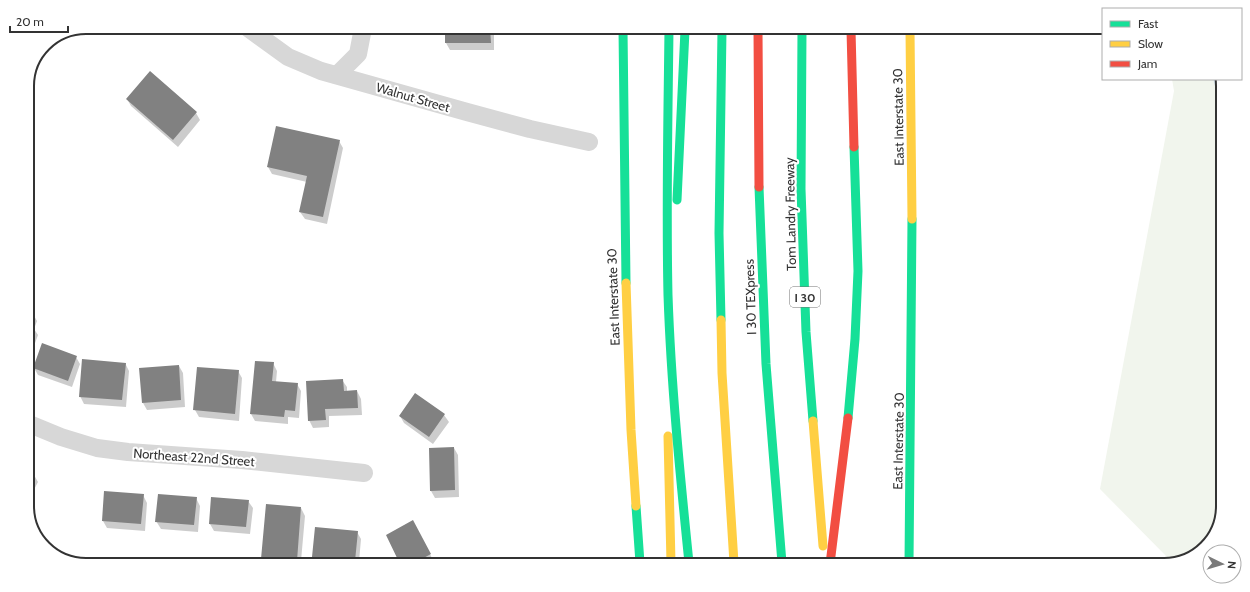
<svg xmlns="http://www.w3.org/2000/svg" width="1250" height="592" font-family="Cabin,sans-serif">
  <rect width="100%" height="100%" fill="#fff"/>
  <path fill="#f1f5ed" d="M1172 79H1222L1223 83 1218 529 1196 555 1172 562 1100 489 1174 91Z"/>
  <path fill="#ddebf3" d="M1213 79H1222L1223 83V115Z"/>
  <path fill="#0003" d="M446 29H494V50H450L446 43Z
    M150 73 196 113 200 120 178 147 131 106 127 99Z
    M339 141 343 148 327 224 305 219 300 212 307 182 272 174 268 167Z
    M27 312 33 314 37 321 34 329 38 335 27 365Z
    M76 357 80 364 72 387 38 375 34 368Z
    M125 363 129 371 126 407 84 404 80 396Z
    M273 363 277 371 276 382 297 384 301 391 299 418 288 417V424L255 421 251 414Z
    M179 366 183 373 185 407 147 410 143 403Z
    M238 371 242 378 239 421 199 417 195 410Z
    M342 380 347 387V392L357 391 361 399 362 415 329 416V427L313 428 309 420Z
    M444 415 449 422 433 444 404 423 400 416Z
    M454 448 458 455 459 497 435 498 431 491Z
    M27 471 34 475 38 482 27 503Z
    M143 495 147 503 145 531 107 528 103 521Z
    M196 498 200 506 198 532 161 529 156 521Z
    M248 501 253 508 250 534 214 531 210 524Z
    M301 508 305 516 301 561H264L262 558Z
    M316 528 357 532 361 539 359 562 316 561 313 557Z
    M417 529 434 562H401Z"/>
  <path fill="#818181" d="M445 29H490L491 43H445Z
    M150 71 197 112 173 140 126 99Z
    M276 126 340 140 323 217 299 212 307 176 267 167Z
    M27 311 34 313 29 325 35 327 27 347Z
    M42 343 77 356 68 381 33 368Z
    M82 359 126 363 122 400 79 397Z
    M255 361 274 362 272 381 298 383 295 411 285 410 284 417 250 414Z
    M179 365 181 400 142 403 139 368Z
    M197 367 239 370 235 414 193 410Z
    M343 379 344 391 357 390 358 408 325 409 326 420 308 421 306 381Z
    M415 393 445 414 429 437 399 416Z
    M454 447 455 490 430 491 429 448Z
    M27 470 35 474 27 489Z
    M104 491 144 494 141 524 102 521Z
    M158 494 197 497 194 525 155 522Z
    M211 497 249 500 246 527 209 524Z
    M266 504 301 507 297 561 261 559Z
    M413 520 431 554 416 562H399L386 535Z
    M315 527 358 531 355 561 312 557Z"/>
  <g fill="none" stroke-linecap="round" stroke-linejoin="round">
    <path stroke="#d7d7d7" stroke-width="18" d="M248 28 288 57 321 71 467 112 530 129 589 142
      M337 75 358 54 363 28
      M27 423 61 437 97 448 128 452 242 460 364 473"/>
    <path stroke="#16e098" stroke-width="9" d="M623 29 626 283
      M802 30 801 189 806 332 813 421
      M759 187 766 364 782 563
      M677 200 685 30
      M721 320 719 233 722 30
      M848 418 855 339 858 271 854 147
      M636 506 640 563
      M909 564 912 219"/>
    <path stroke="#ffcf43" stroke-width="9" d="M910 30 912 219
      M626 283 631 430 636 506
      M721 320 722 373 734 563
      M813 421 823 546
      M668 436 671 563"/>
    <path stroke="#f24e42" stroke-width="9" d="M758 30 759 187
      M851 30 854 147
      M830 564 848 418"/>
    <path stroke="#16e098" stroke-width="9" d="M669 29C668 118 666 206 668 295 671 384 680 474 689 563"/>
  </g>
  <g text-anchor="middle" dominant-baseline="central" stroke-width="4" stroke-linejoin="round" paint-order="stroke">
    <rect fill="#fff" stroke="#707070" stroke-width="1" x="790" y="287" width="30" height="20" rx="3"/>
    <g font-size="12" font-weight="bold" fill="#333">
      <text x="805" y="297">I 30</text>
    </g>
    <g font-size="13" fill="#333" stroke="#fff">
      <text transform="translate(413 97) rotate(16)">Walnut Street</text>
      <text transform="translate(898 117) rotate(-91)">East Interstate 30</text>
      <text transform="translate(790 214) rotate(-91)">Tom Landry Freeway</text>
      <text transform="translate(613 297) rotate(-92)">East Interstate 30</text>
      <text transform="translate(750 297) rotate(-92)">I 30 TEXpress</text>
      <text transform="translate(898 441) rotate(-89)">East Interstate 30</text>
      <text transform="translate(194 457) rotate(4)">Northeast 22nd Street</text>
    </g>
  </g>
  <path d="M0 0H1250V592H0ZM86 34H1164A52 52 0 0 1 1216 86V506A52 52 0 0 1 1164 558H86A52 52 0 0 1 34 506V86A52 52 0 0 1 86 34Z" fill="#fff" fill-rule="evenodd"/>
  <path fill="none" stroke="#333" stroke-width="2" d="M86 34H1164A52 52 0 0 1 1216 86V506A52 52 0 0 1 1164 558H86A52 52 0 0 1 34 506V86A52 52 0 0 1 86 34Z"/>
  <rect x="1102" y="8" width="140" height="72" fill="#ffffff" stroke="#adadad"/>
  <rect x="1110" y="21" width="20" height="6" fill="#16e098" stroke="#adadad"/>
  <text x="1138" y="28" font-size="12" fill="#333333">Fast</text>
  <rect x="1110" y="41" width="20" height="6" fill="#ffcf43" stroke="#adadad"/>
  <text x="1138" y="48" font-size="12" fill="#333333">Slow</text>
  <rect x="1110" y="61" width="20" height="6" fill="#f24e42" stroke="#adadad"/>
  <text x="1138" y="68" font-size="12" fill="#333333">Jam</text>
  <g transform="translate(1222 564) rotate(95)"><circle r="19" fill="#ffffff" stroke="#adadad"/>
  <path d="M0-3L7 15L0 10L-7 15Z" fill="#7a7a7a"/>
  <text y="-6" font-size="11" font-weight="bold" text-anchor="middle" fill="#333333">N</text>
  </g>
  <path d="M10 26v6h58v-6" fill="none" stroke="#333333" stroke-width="2"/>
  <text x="16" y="26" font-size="12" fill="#333333" stroke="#ffffff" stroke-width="3" paint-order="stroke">20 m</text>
</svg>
